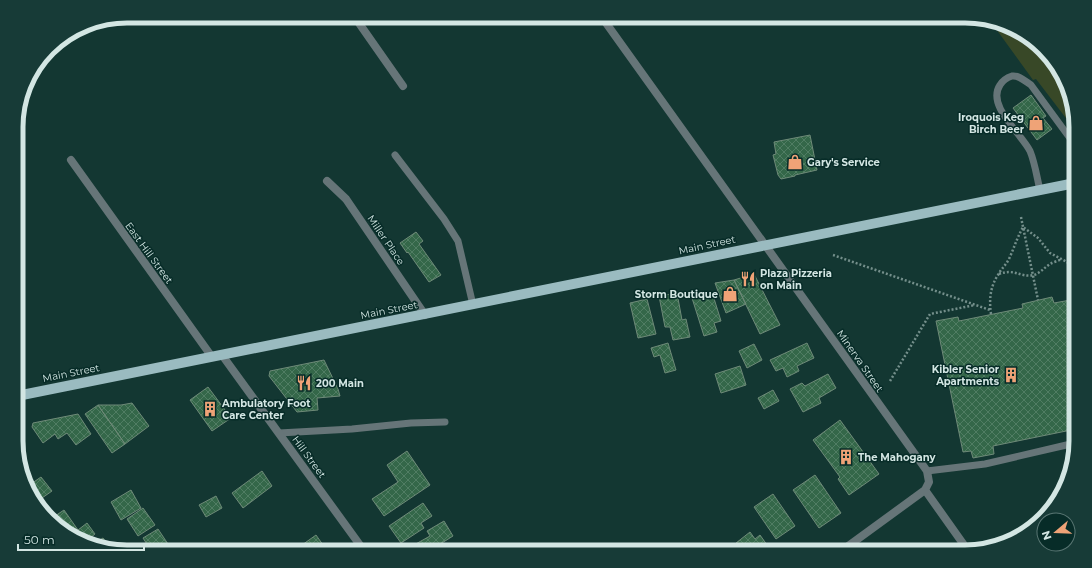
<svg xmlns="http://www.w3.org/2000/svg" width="1092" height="568" font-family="Montserrat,sans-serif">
  <defs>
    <pattern id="building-cross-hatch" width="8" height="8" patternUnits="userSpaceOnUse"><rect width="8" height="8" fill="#346749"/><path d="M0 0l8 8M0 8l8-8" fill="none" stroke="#507d63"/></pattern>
  </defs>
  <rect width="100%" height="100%" fill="#133732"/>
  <path fill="#384827" d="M991 22 1014 28 1057 65 1075 113V130L1036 79 1033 80Z"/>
  <path fill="url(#building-cross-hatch)" stroke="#6e8a78" d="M1031 95 1046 116 1043 118 1052 129 1037 140 1013 108Z
    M810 135 817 170 795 175V176L781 179 778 175 773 155 776 154 774 142Z
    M416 232 423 241 419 244 441 275 429 282 408 252 407 253 400 243Z
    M754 274 780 325 760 334 734 280Z
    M734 280 746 304 726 313 715 283Z
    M712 292 721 321 714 323 717 332 704 336 692 298Z
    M677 293 682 320 686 319 690 337 673 340 670 327H665L659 296Z
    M1052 297 1054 303 1076 299V429L993 446 994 454 973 458 971 451 963 452 936 321 958 317 959 321 1023 308 1022 304Z
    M647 299 656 334 638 338 630 303Z
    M668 343 676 370 665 373 660 355 654 357 651 348Z
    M807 343 814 358 797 366 799 371 787 377 783 368 776 371 770 360Z
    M754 344 762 360 747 368 739 351Z
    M324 360 338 389 340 396 317 398 318 410 297 412 269 376 270 371Z
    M740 366 746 385 721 393 715 374Z
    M828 374 836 388 819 398 821 403 803 412 790 389 802 383 805 386Z
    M208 387 231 418 212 431 190 400Z
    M773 390 779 401 764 409 758 398Z
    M132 403 149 426 125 444 98 405H121Z
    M98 405 125 444 112 453 85 414Z
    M78 414 91 434 76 445 67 433 58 439 55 434 43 443 32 427 33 423Z
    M840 420 879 474 849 495 838 479 840 477 813 440Z
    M407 451 430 485 384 516 372 499 398 482 387 465Z
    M262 471 272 486 243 508 232 493Z
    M815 475 841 513 819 528 793 490Z
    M41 477 52 491 42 498 50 510 46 513 35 503 28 486Z
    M131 490 141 508 121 520 111 502Z
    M773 494 795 526 776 539 754 507Z
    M216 496 222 508 206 517 199 505Z
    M423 503 432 516 421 523 424 528 401 543 389 526Z
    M143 508 155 525 138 536 127 519Z
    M64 510 78 530 87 523 95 534 85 542 78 540 52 518Z
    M444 521 453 536 437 546 441 552H406L405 550 430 536 427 531Z
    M158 529 168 544 155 552H152L143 538Z
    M750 532 755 539 760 535 772 552H743L736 543Z
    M316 535 328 552H307L302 545Z
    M103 538 110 548 93 544Z
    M731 544 735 552H717Z
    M284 547 286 552H275Z"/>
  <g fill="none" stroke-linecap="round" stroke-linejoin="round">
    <path stroke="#748f8b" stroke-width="2.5" stroke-dasharray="2 2" stroke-linecap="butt" d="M1021 217 1038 300
      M833 255 990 310
      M999 274C1015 268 1020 278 1034 275 1040 273 1044 268 1050 264 1053 262 1058 261 1062 259
      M991 314C989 300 990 287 998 275 1001 269 1006 265 1009 259 1014 248 1017 238 1023 227L1038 238 1050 253 1067 262 1076 270
      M890 381 930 314 975 305"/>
    <path stroke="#667578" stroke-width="7" d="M395 155 444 219 458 241 473 305
      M1040 190C1037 178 1035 163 1030 151 1022 134 986 106 1000 85 1003 80 1006 78 1012 76 1019 75 1025 81 1031 85L1075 145
      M279 433 352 429 411 423 445 422
      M927 471 985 464 1075 443"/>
    <path stroke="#667578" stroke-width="8" d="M354 16 403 86
      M601 16 927 471 929 482 925 490
      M71 160 212 357
      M327 181 346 199 425 315
      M222 355 365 552
      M925 490 969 552
      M840 552 925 490"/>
    <path stroke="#9abbc0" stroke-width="10" d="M17 396 1075 183"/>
  </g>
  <defs>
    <symbol id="shop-bare" viewBox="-9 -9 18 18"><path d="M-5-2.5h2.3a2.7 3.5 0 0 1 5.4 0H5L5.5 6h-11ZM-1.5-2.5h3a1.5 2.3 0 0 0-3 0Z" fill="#efa377" stroke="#072c28" stroke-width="2.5" paint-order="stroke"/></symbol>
    <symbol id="restaurant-bare" viewBox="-9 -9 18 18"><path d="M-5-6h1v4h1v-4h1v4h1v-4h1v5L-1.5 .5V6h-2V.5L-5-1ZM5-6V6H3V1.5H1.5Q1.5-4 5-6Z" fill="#efa377" stroke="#072c28" stroke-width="2.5" paint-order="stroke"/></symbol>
    <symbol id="building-bare" viewBox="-9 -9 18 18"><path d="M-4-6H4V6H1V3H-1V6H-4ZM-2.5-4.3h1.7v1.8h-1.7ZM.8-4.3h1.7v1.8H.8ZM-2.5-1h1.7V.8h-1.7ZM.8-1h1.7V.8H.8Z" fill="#efa377" stroke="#072c28" stroke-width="2.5" paint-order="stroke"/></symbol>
  </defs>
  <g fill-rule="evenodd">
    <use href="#shop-bare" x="1025" y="112" width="22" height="22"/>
    <use href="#shop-bare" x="784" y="151" width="22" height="22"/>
    <use href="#restaurant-bare" x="737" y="268" width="22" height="22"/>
    <use href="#shop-bare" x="719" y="283" width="22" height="22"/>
    <use href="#building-bare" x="1000" y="364" width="22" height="22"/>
    <use href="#restaurant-bare" x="293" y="372" width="22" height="22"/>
    <use href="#building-bare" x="199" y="398" width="22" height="22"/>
    <use href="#building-bare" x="835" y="446" width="22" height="22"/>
  </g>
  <g text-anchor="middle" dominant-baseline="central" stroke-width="3" stroke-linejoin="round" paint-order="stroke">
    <g font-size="10" font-weight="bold" fill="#d3e6e3" stroke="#072c28" text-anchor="start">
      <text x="1024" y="117" text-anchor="end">Iroquois Keg<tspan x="1024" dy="12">Birch Beer</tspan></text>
      <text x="807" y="162">Gary's Service</text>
      <text x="760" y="273">Plaza Pizzeria<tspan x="760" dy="12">on Main</tspan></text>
      <text x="718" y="294" text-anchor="end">Storm Boutique</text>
      <text x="999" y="369" text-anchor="end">Kibler Senior<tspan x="999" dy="12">Apartments</tspan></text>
      <text x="316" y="383">200 Main</text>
      <text x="222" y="403">Ambulatory Foot<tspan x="222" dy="12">Care Center</tspan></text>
      <text x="858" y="457">The Mahogany</text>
    </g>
    <g font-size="10" fill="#d3e6e3" stroke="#072c28">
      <text transform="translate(386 240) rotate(56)">Miller Place</text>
      <text transform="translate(707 245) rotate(-12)">Main Street</text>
      <text transform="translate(149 253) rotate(54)">East Hill Street</text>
      <text transform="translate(389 310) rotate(-11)">Main Street</text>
      <text transform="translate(860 361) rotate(55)">Minerva Street</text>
      <text transform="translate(71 373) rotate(-11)">Main Street</text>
      <text transform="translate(309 457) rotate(54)">Hill Street</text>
    </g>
  </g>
  <path d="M0 0H1092V568H0ZM127 23H965A104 104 0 0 1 1069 127V441A104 104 0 0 1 965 545H127A104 104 0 0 1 23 441V127A104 104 0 0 1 127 23Z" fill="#173b37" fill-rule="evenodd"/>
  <path fill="none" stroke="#d3e6e3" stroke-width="5" d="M127 23H965A104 104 0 0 1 1069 127V441A104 104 0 0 1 965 545H127A104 104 0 0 1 23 441V127A104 104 0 0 1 127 23Z"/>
  <g transform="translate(1056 532) rotate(251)"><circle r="19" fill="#072c28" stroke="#597673"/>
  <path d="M0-3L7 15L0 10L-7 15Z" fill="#efa377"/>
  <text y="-6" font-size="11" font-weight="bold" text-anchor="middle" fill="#d3e6e3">N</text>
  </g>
  <path d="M18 544v6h126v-6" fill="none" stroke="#d3e6e3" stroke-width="2"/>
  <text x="24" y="544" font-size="12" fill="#d3e6e3" stroke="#072c28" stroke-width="3" paint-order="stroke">50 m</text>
</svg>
